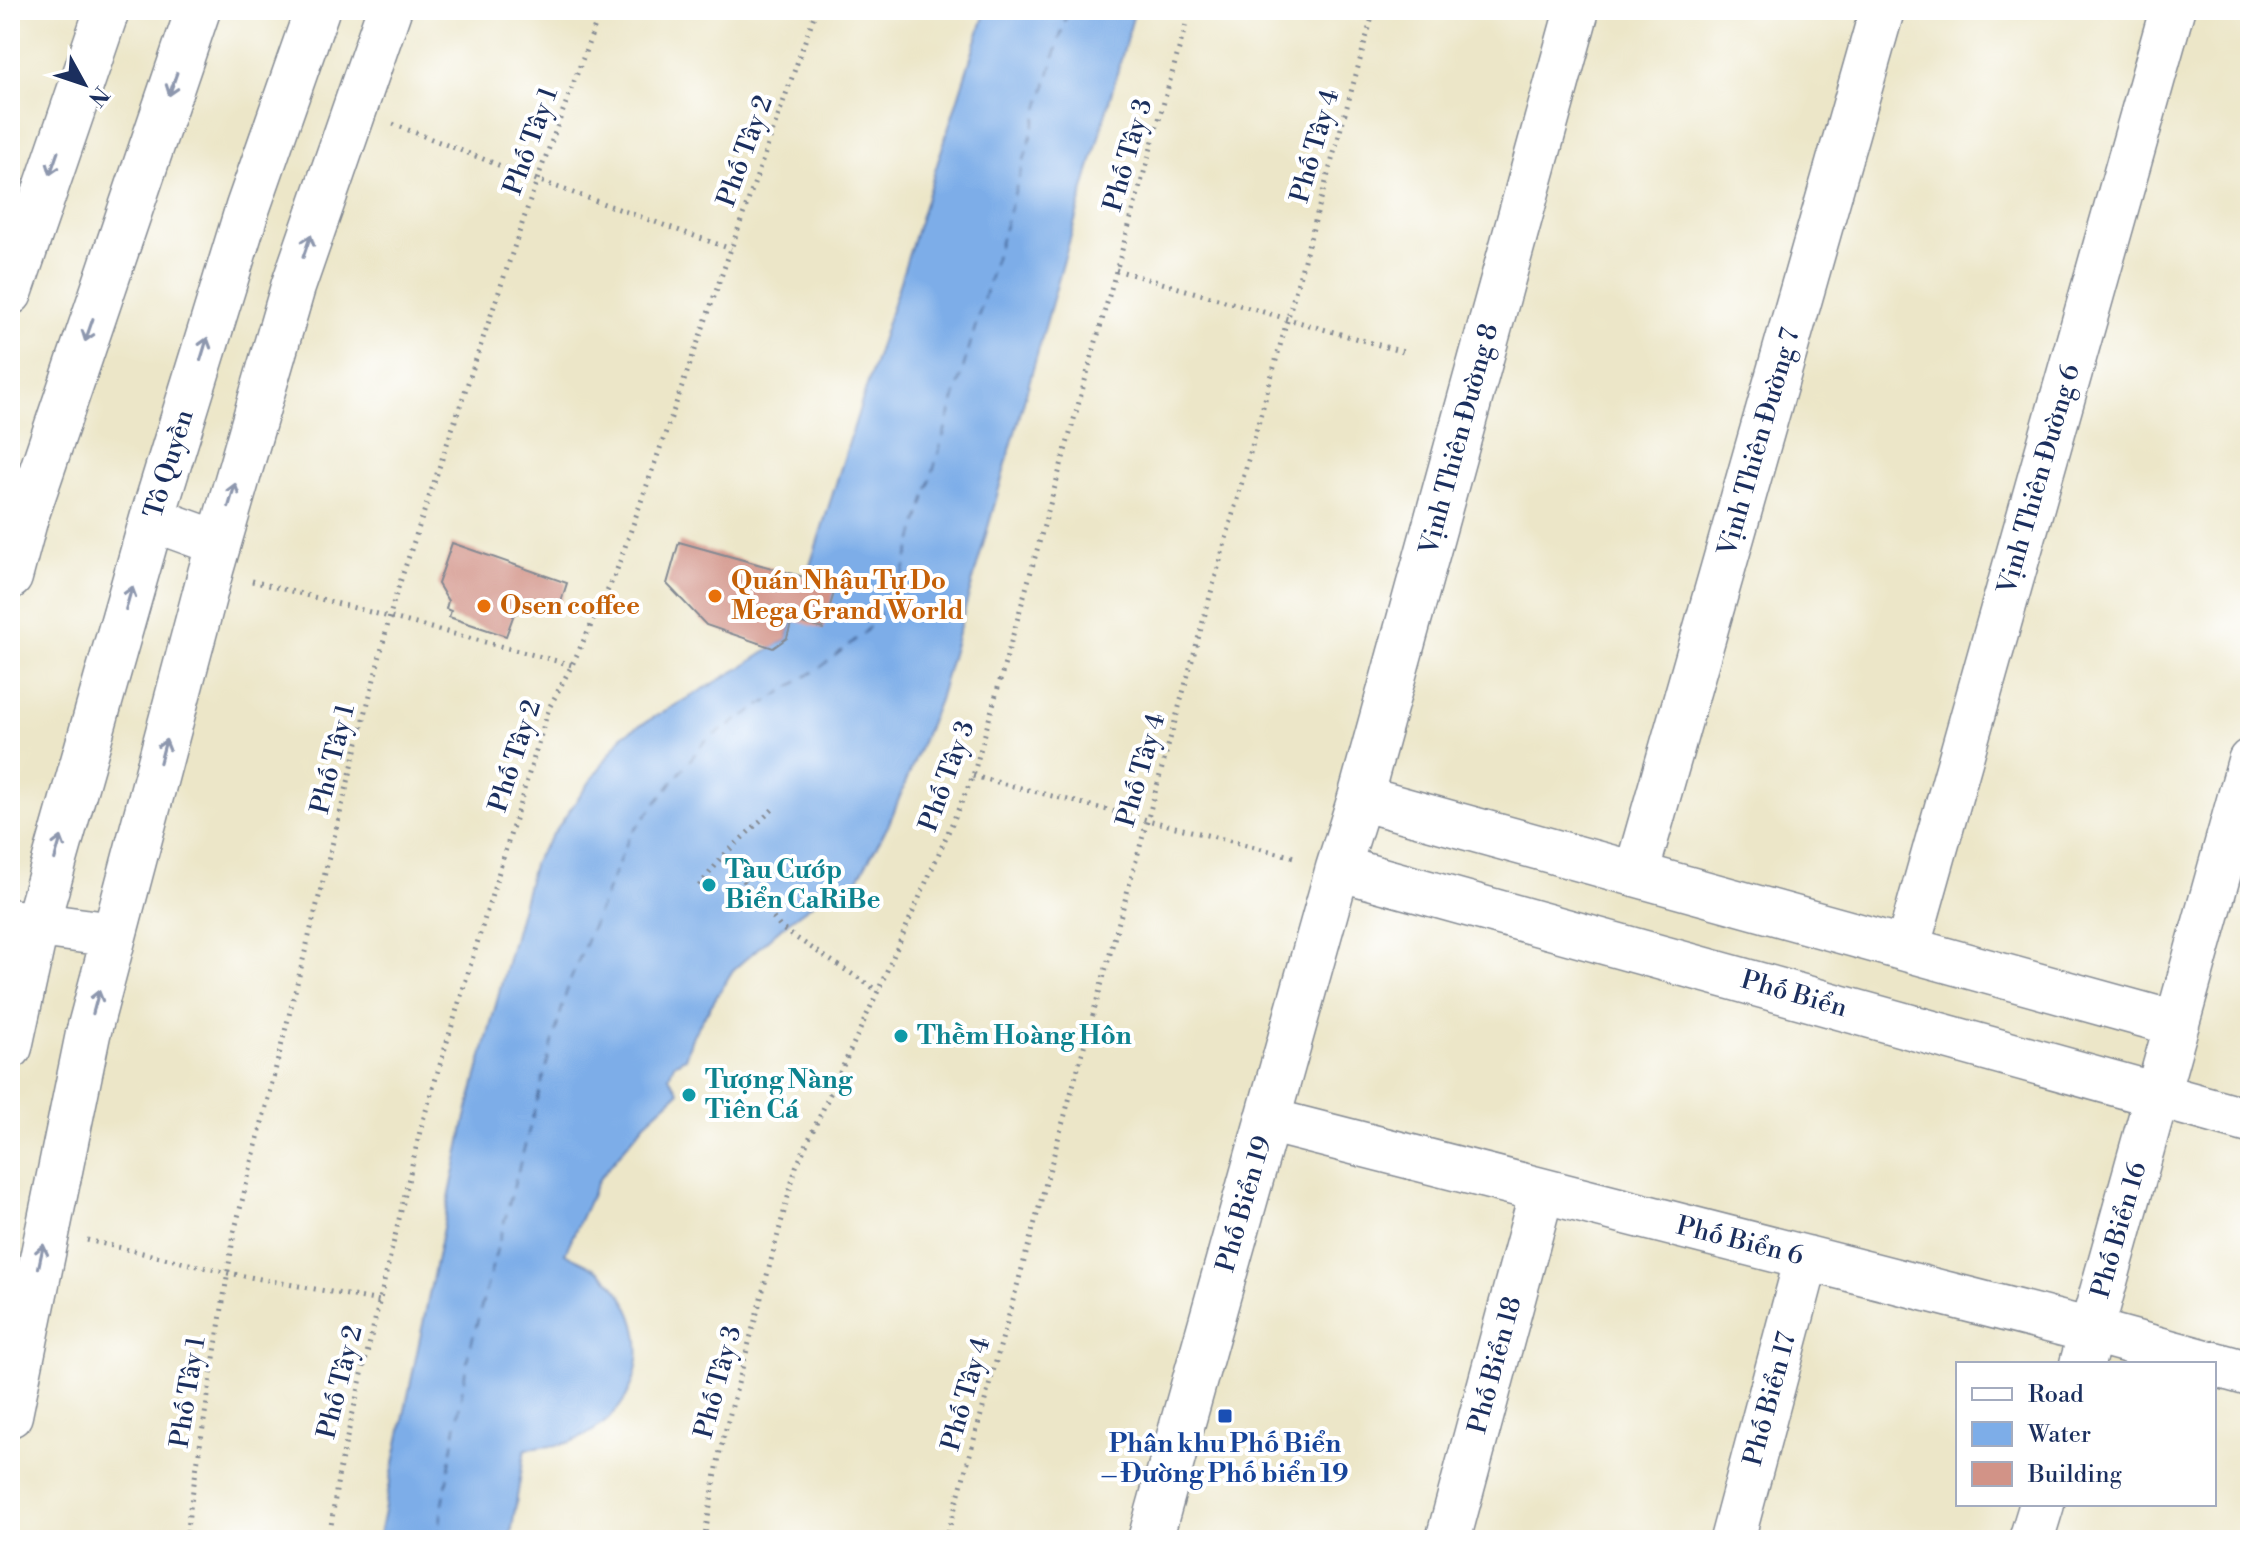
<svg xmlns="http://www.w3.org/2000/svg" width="2260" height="1550" font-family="'Libre Bodoni',serif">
  <rect width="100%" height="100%" fill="#fff"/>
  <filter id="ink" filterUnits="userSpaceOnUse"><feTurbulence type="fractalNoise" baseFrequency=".0125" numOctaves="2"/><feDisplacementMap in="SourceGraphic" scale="16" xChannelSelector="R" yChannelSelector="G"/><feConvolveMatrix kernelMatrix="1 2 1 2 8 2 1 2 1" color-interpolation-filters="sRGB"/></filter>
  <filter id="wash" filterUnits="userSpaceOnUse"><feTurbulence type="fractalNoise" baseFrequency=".006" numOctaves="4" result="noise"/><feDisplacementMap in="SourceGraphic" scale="32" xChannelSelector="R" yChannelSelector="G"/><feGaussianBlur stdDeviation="1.8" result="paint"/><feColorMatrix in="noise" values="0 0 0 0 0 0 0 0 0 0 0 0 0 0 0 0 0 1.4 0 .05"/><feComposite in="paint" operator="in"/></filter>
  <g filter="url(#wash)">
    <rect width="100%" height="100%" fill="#ece6c8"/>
    <path fill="#7dade8" stroke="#4c6ea3" stroke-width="2" d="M986 10H1135L939 700 888 826 848 896 833 889 788 922 733 970 693 1035 685 1058 674 1064 669 1077 679 1092 645 1123 599 1179 565 1253C577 1260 592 1265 603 1274 658 1323 648 1407 580 1438 564 1446 543 1447 525 1449L510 1540H378L466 1117 534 861 623 735 742 667 787 638Z"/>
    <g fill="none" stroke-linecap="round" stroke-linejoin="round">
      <path stroke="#3d5b8e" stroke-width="2" stroke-dasharray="10 8" stroke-linecap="butt" d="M437 1540 468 1356 568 986 629 837 705 741 821 667 865 632 898 591 1068 10"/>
    </g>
    <g id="blocks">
      <path fill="#d29387" d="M679 542 836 586 823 629 792 620 787 638 773 648 706 625 667 584Z
        M452 543 567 583 557 614 534 606 514 614 506 636 449 617 451 611 446 609 448 601 438 584Z"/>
    </g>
  </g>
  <g filter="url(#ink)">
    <use href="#blocks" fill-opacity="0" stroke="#848a93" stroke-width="2"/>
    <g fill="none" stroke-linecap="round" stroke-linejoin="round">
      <defs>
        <path id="minor" d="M1360 798 2177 1024
          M1338 868 2250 1121
          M1636 874 1882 10
          M1907 949 2172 10
          M1267 1120 2107 1335 2213 1364
          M2082 1364 2250 761
          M2214 1364 2250 1374
          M1150 1540 1338 868 1360 798 1577 10
          M1448 1540 1542 1191
          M1732 1540 1807 1258
          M2031 1540 2042 1504"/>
        <path id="major" d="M10 293 107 10
          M152 519 218 543
          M10 577 26 517 198 10
          M10 921 114 935
          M10 1047 37 923 152 519 248 207 317 10
          M10 1415 88 1034 211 570 293 287 389 10"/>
      </defs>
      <use href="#minor" stroke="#848a93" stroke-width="47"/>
      <use href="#major" stroke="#848a93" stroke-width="47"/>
      <path stroke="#848a93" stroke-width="5" stroke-dasharray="2 6" stroke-linecap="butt" d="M393 124 537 180 731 249
        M1116 270 1407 353
        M252 581 572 665
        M973 776 1298 858
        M724 855 781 928 878 991
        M699 886 724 855 773 809
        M87 1240 228 1273 380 1301
        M185 1540 234 1233 394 600 537 180 601 10
        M329 1540 339 1471 421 1127 549 708 572 665 615 575 816 10
        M704 1540 720 1451 796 1167 878 991 973 776 1190 10
        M946 1540 1374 10"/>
      <use href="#minor" stroke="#fff" stroke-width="44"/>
      <use href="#major" stroke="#fff" stroke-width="44"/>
    </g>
    <defs><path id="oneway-shaft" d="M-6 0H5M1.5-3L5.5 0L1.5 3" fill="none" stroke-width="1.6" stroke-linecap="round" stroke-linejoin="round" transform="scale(2)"/></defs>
    <g stroke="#8d97ae">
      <use href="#oneway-shaft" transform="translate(173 84) rotate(109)"/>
      <use href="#oneway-shaft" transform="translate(54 163) rotate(109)"/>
      <use href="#oneway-shaft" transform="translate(307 246) rotate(-71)"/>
      <use href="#oneway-shaft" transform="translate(89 330) rotate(109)"/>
      <use href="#oneway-shaft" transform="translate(204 349) rotate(-73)"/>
      <use href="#oneway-shaft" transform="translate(232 495) rotate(-74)"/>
      <use href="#oneway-shaft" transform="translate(129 598) rotate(-74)"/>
      <use href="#oneway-shaft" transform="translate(163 751) rotate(-75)"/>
      <use href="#oneway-shaft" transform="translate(58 848) rotate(-74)"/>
      <use href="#oneway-shaft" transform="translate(96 1002) rotate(-75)"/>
      <use href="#oneway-shaft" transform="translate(41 1256) rotate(-78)"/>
    </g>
  </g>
  <g fill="#e8710a" stroke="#fff" stroke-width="3">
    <circle cx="715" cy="596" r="8"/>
    <circle cx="484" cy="606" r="8"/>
  </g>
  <g fill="#0f9aa8" stroke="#fff" stroke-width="3">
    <circle cx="709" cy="885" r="8"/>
    <circle cx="901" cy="1036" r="8"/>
    <circle cx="689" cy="1095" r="8"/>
  </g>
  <rect fill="#1a4fb4" stroke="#fff" stroke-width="3" x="1217" y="1408" width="16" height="16" rx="4"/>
  <g text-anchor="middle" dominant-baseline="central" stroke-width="8" stroke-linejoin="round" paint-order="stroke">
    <g font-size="26" fill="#1b2f5e" stroke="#fff">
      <text transform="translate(531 141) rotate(-70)">Phố Tây 1</text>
      <text transform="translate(1315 146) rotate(-74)">Phố Tây 4</text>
      <text transform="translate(745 151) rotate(-70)">Phố Tây 2</text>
      <text transform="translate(1128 155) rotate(-74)">Phố Tây 3</text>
      <text transform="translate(1459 439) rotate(-75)">Vịnh Thiên Đường 8</text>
      <text transform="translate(1759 442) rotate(-74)">Vịnh Thiên Đường 7</text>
      <text transform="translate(169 464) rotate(-73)">Tô Quyền</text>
      <text transform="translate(2039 479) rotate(-74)">Vịnh Thiên Đường 6</text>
      <text transform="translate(515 756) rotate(-72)">Phố Tây 2</text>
      <text transform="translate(333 759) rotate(-76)">Phố Tây 1</text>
      <text transform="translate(1141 770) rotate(-74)">Phố Tây 4</text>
      <text transform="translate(947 776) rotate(-70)">Phố Tây 3</text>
      <text transform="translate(1794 994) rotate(16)">Phố Biển</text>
      <text transform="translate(1244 1204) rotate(-74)">Phố Biển 19</text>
      <text transform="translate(2119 1230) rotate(-74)">Phố Biển 16</text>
      <text transform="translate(1740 1241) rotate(14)">Phố Biển 6</text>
      <text transform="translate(1495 1365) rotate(-75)">Phố Biển 18</text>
      <text transform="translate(340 1382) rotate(-76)">Phố Tây 2</text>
      <text transform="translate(718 1382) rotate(-75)">Phố Tây 3</text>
      <text transform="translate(188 1392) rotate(-81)">Phố Tây 1</text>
      <text transform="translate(966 1394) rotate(-74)">Phố Tây 4</text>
      <text transform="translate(1770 1399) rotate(-75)">Phố Biển 17</text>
    </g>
    <g font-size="26" font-weight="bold" fill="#c56008" stroke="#fff" text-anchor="start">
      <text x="731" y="581">Quán Nhậu Tự Do<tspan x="731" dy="30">Mega Grand World</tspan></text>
      <text x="500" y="606">Osen coffee</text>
    </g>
    <g font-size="26" font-weight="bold" fill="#0d838f" stroke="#fff" text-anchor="start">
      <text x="725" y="870">Tàu Cướp<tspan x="725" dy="30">Biển CaRiBe</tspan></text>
      <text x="917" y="1036">Thềm Hoàng Hôn</text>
      <text x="705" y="1080">Tượng Nàng<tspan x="705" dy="30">Tiên Cá</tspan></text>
    </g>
    <g font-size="26" font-weight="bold" fill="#164399" stroke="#fff">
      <text x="1225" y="1444">Phân khu Phố Biển<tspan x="1225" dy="30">– Đường Phố biển 19</tspan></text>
    </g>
  </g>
  <rect width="2260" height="1550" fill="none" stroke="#fff" stroke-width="40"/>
  <rect x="1956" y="1362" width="260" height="144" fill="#ffffff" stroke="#a4acbf" stroke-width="2"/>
  <rect x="1972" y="1388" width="40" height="12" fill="#ffffff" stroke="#a4acbf" stroke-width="2"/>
  <text x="2028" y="1402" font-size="24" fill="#1b2f5e">Road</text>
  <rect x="1972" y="1422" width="40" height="24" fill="#7dade8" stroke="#a4acbf" stroke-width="2"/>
  <text x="2028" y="1442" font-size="24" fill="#1b2f5e">Water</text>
  <rect x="1972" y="1462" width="40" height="24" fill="#d29387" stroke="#a4acbf" stroke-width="2"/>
  <text x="2028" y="1482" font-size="24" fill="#1b2f5e">Building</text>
  <g transform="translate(84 84) rotate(130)" stroke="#ffffff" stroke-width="6" paint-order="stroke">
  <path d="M0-6L14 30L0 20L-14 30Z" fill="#1b2f5e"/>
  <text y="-12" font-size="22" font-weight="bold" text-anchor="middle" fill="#1b2f5e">N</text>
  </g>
</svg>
